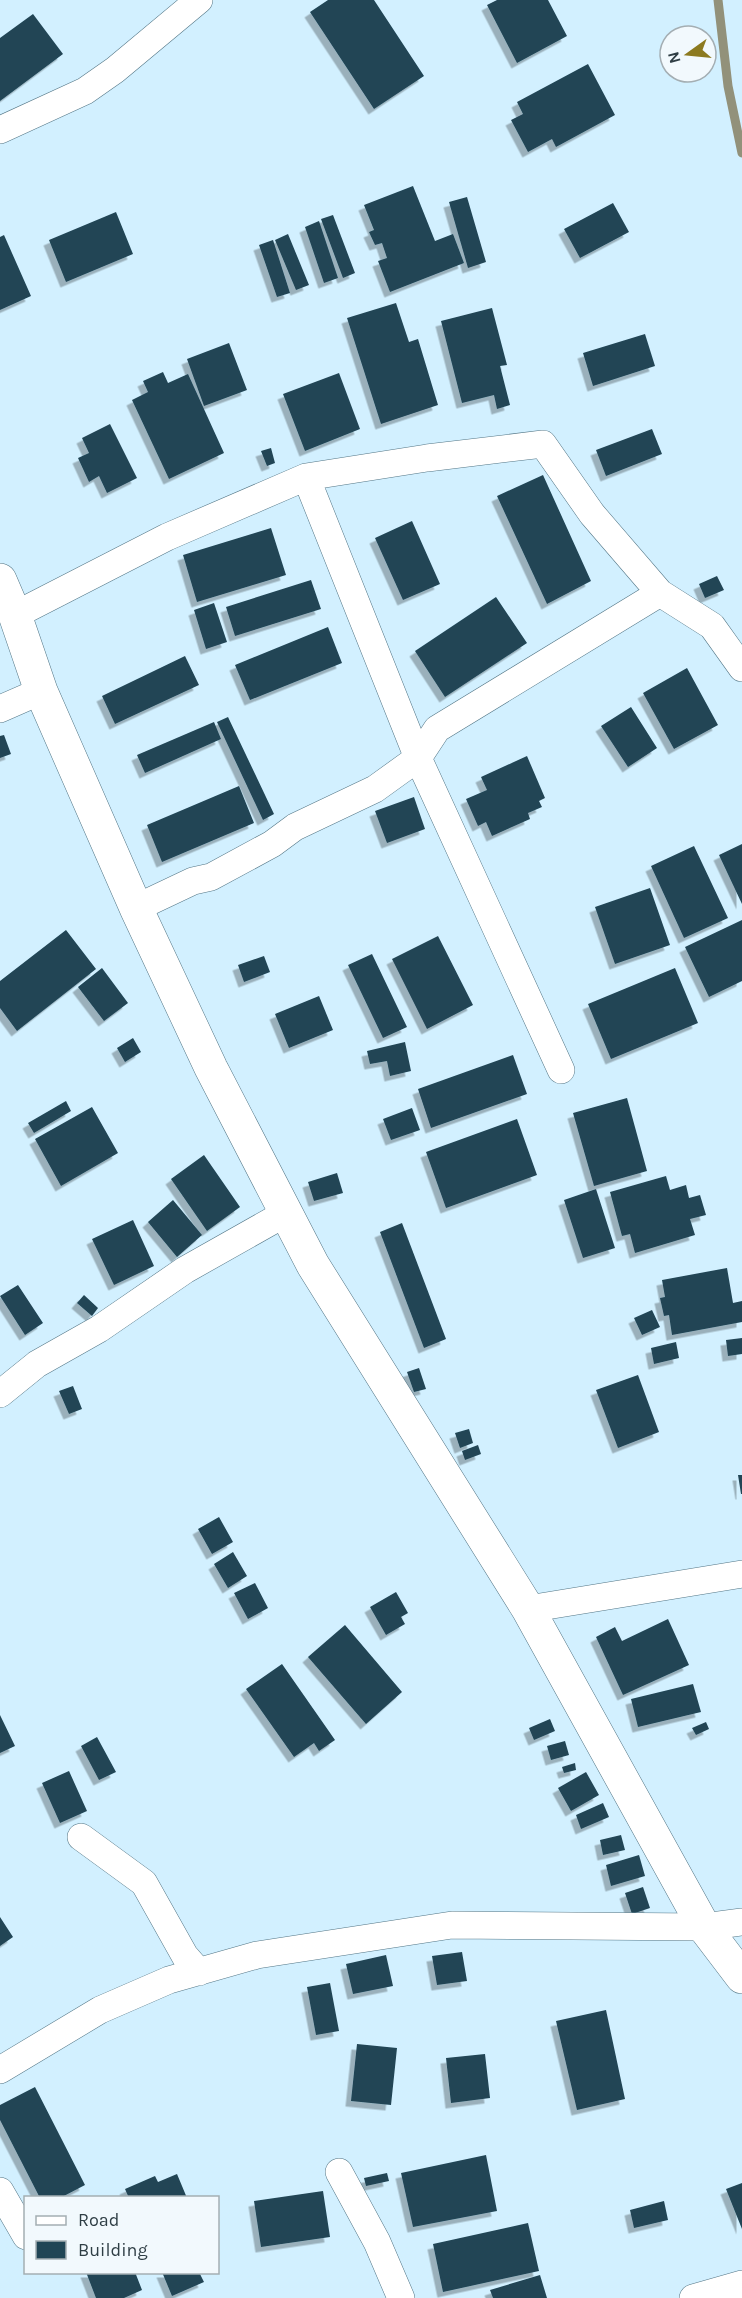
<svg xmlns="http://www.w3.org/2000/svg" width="742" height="2298" font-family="Karla,sans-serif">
  <defs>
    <filter id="shadow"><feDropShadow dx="-5.5" dy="5.5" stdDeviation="0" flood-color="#0004"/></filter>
  </defs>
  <rect width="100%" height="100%" fill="#d2f0ff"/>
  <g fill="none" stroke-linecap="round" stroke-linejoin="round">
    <path stroke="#92917a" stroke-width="9" d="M718 0 728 86 742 153"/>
  </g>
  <path fill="#204555" filter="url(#shadow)" d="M328 0H374L424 76 374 109 310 12Z
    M497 0H548L567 36 517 63 487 5Z
    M33 14 63 54 0 101V38Z
    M588 64 615 115 556 147 552 139 528 152 511 120 523 114 517 102Z
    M413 186 435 241 453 234 464 263 390 292 378 261 387 258 382 243 375 245 369 232 374 230 364 205Z
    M467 197 486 262 468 268 449 202Z
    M613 203 629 232 580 258 564 229Z
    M116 212 133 254 66 282 49 240Z
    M333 215 355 273 343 278 321 219Z
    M319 221 338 278 324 283 305 227Z
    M288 234 309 285 296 290 275 240Z
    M4 235 31 296 0 310V237Z
    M273 240 290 293 277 297 259 245Z
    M396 303 409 342 418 339 438 405 381 424 347 318Z
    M492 308 507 365 500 366 510 405 497 409 494 395 462 403 441 321Z
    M645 334 655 366 593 386 583 353Z
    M229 343 247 390 204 406 187 359Z
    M163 372 168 383 188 374 224 453 169 479 132 400 148 392 143 381Z
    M339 373 360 429 305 451 283 394Z
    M110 424 137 478 107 493 99 476 89 482 78 458 89 453 82 438Z
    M652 429 662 454 606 476 596 450Z
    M271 448 275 463 267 466 261 451Z
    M543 475 591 581 547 604 497 496Z
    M412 521 440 584 403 600 375 538Z
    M271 528 286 575 197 602 183 555Z
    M717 576 724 590 705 598 699 584Z
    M311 580 321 609 235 636 226 607Z
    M496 597 527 643 445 697 415 651Z
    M214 603 227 642 206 649 194 610Z
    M328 627 342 663 250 700 235 665Z
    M185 656 199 685 115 724 102 696Z
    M687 668 718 725 674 749 643 693Z
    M631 707 657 748 628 767 601 726Z
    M228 717 274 814 263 820 217 722Z
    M214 722 221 739 145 773 137 755Z
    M4 735 11 754 0 758V736Z
    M527 756 545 798 539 801 542 807 528 813 530 819 492 836 486 822 478 826 466 799 487 790 481 777Z
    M239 786 254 823 162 862 147 825Z
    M414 797 425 829 387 843 375 811Z
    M742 844V904L719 855Z
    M694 846 728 918 684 938 651 866Z
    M650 888 670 945 615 964 595 907Z
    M742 920V981L709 997 685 947Z
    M66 930 96 969 17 1031 0 1008V981Z
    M438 936 473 1005 427 1029 392 959Z
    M372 954 407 1027 383 1038 348 965Z
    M264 956 270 972 244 982 238 965Z
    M102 968 128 1003 104 1021 78 987Z
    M675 968 698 1023 611 1059 588 1004Z
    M319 996 333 1030 289 1048 275 1014Z
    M133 1038 141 1052 125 1062 117 1048Z
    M405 1042 411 1071 390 1076 387 1061 370 1064 367 1051Z
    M513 1055 527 1094 431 1128 418 1089Z
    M627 1098 647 1171 594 1186 573 1113Z
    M66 1101 71 1111 34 1133 28 1123Z
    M92 1107 118 1153 61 1186 35 1139Z
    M412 1108 420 1130 391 1140 383 1119Z
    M517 1119 537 1175 446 1208 426 1152Z
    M204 1155 240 1207 207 1231 171 1179Z
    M337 1173 343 1193 314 1201 308 1182Z
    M666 1176 670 1190 686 1185 689 1198 700 1195 706 1215 690 1219 695 1235 635 1253 630 1234 622 1236 610 1192Z
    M596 1189 615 1248 583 1258 564 1200Z
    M173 1200 202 1235 177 1257 148 1222Z
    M133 1220 154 1266 114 1285 92 1239Z
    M402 1223 446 1339 424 1348 380 1232Z
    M727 1268 733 1303 742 1301V1322L672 1335 669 1315 664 1316 660 1298 665 1297 662 1280Z
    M18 1285 43 1323 25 1335 0 1296Z
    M84 1295 98 1308 92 1316 77 1303Z
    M652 1310 660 1327 642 1335 634 1318Z
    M742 1338V1354L728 1356 726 1340Z
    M676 1342 679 1358 654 1364 651 1348Z
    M419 1368 426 1389 414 1392 407 1372Z
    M638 1375 659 1432 618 1448 596 1390Z
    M73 1386 82 1409 69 1414 59 1391Z
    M469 1429 473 1443 460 1448 455 1433Z
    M478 1445 481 1454 465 1460 462 1451Z
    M738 1475H742V1494H741Z
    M219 1517 233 1542 212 1554 198 1529Z
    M233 1552 247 1576 228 1588 214 1564Z
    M255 1583 268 1608 248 1619 234 1593Z
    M396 1592 408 1613 401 1617 405 1624 386 1635 370 1607Z
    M668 1619 689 1665 623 1695 596 1637 615 1627 622 1641Z
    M345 1625 402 1692 366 1724 308 1657Z
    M282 1664 335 1740 319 1751 314 1743 294 1757 246 1689Z
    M693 1684 701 1712 638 1727 631 1699Z
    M0 1715 15 1746 0 1753Z
    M550 1719 555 1731 534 1740 529 1728Z
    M706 1722 709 1729 696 1735 692 1728Z
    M97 1737 116 1772 99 1780 81 1746Z
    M565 1741 569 1755 551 1760 547 1746Z
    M575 1763 576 1770 564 1773 562 1767Z
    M69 1771 87 1811 60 1823 42 1783Z
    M586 1772 599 1795 571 1811 558 1788Z
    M603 1803 609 1817 581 1829 576 1815Z
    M621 1835 625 1850 603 1855 600 1840Z
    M639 1855 645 1876 611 1886 606 1865Z
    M643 1887 650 1908 632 1914 625 1893Z
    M0 1917 13 1937 0 1946Z
    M462 1952 467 1981 437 1985 432 1956Z
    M386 1955 393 1986 353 1994 346 1964Z
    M330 1983 339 2031 316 2035 307 1987Z
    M606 2010 625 2099 577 2110 556 2021Z
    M357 2044 397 2048 391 2105 351 2101Z
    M485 2054 490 2098 451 2103 446 2058Z
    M35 2087 85 2185 60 2198H40L0 2120V2105Z
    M486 2155 497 2211 413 2227 401 2173Z
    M387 2173 389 2181 366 2186 364 2178Z
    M177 2174 187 2198H129L125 2189 155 2176 158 2182Z
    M742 2183V2229L726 2189Z
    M323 2191 330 2237 261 2247 254 2201Z
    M664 2201 668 2220 634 2228 630 2210Z
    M528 2223 539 2271 443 2292 433 2244Z
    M86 2272H135L142 2290 124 2298H96Z
    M162 2272H199L204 2282 172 2296Z
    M540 2275 547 2298H493L490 2290Z"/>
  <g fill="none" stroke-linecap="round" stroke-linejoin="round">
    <defs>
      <path id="minor" d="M0 130 85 91 115 70 199 0
        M306 477 418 758 561 1070
        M15 615 167 537 306 477 427 458 543 444 592 514 660 593 712 626 742 668
        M0 709 41 691
        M136 908 193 881 211 877 272 844 295 827 375 789 418 758 437 729 660 593
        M0 1394 37 1364 99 1329 185 1270 286 1213
        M528 1609 742 1574
        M81 1837 144 1883 185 1956 199 1972
        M0 2070 100 2010 169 1980 257 1955 452 1925 704 1927 742 1922
        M339 2172 377 2242 401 2298
        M0 2191 26 2236
        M693 2298 742 2284"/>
      <path id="tertiary" d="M0 580 15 615 41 691 136 908 211 1068 313 1265 528 1609 704 1927 742 1977"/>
    </defs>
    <use href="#minor" stroke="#537686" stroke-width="28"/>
    <use href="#tertiary" stroke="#537686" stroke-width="34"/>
    <use href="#minor" stroke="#fff" stroke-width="27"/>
    <use href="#tertiary" stroke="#fff" stroke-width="33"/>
  </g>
  <rect x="24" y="2196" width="195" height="78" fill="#f2f9fd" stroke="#a4aeb3" stroke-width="1.5"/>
  <rect x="36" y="2216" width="30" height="9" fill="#ffffff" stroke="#a4aeb3" stroke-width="1.5"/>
  <text x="78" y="2226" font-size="18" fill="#2f3e45">Road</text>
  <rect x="36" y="2241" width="30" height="18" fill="#204555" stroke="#a4aeb3" stroke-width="1.5"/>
  <text x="78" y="2256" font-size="18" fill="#2f3e45">Building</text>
  <g transform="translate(688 54) rotate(255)"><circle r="28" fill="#f2f9fd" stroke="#a4aeb3" stroke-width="1.5"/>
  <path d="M0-4.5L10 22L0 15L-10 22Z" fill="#8c7a20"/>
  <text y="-9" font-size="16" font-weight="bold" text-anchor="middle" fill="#2f3e45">N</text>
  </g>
</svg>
